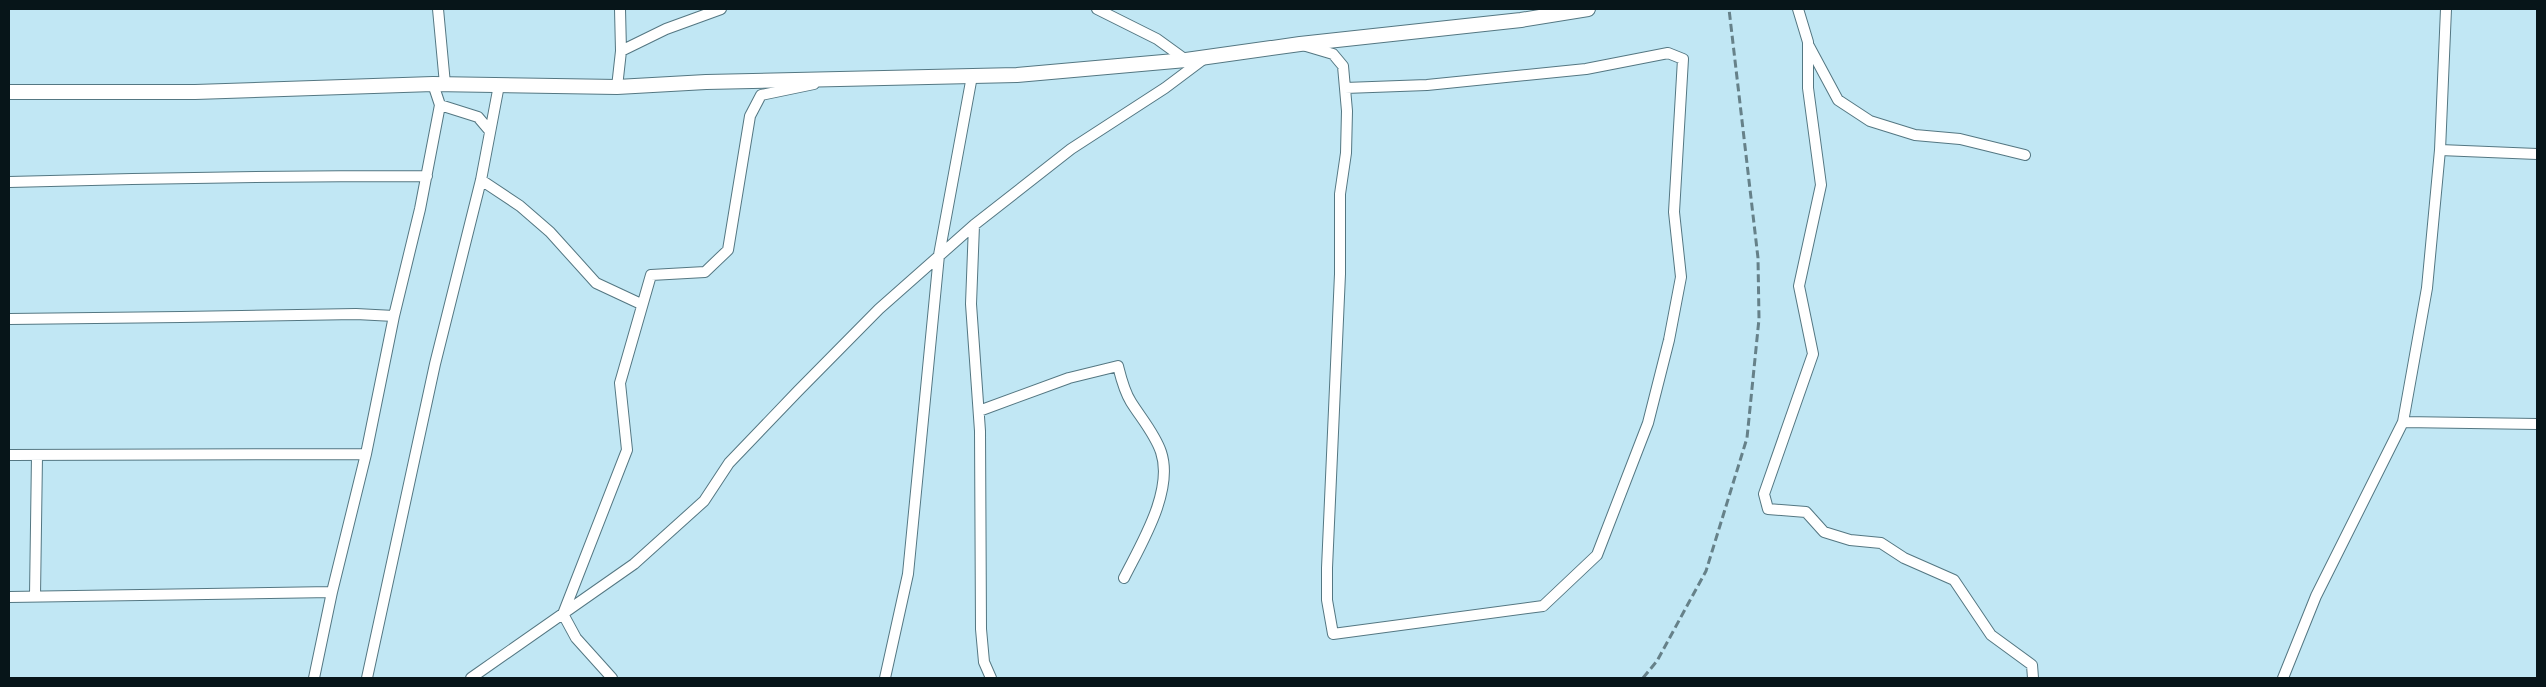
<svg xmlns="http://www.w3.org/2000/svg" width="2546" height="687" font-family="'PT Sans Narrow',sans-serif">
  <rect width="100%" height="100%" fill="#c1e7f4"/>
  <g fill="none" stroke-linecap="round" stroke-linejoin="round">
    <defs>
      <path id="street" d="M438 9 445 84
        M1097 9 1157 39 1186 60
        M1798 9 1808 42V88L1821 185 1799 286 1813 354 1764 494 1768 509 1806 512 1824 532 1850 540 1881 543 1904 558 1954 580 1991 635 2032 665 2033 678
        M1306 46 1333 54 1343 66 1347 111 1346 153 1340 194V274L1327 568V600L1333 634 1543 606 1597 555 1648 423 1669 340 1681 277 1674 212 1683 59 1668 53 1586 69 1427 85 1345 88
        M1809 46 1838 100 1870 121 1915 135 1960 139 2025 155
        M621 51 666 29 721 9
        M617 87 621 51 620 9
        M440 105 478 117 489 130
        M2440 150 2537 154
        M481 180 520 206 550 232 596 283 641 304
        M9 182C148 178 287 176 427 176
        M974 225 971 304 980 431 981 629 984 662 991 678
        M9 319C125 318 240 316 356 314L394 316
        M979 411 1069 378 1118 366C1121 378 1124 391 1131 402 1141 418 1155 434 1161 452 1174 491 1141 544 1124 578
        M2403 422 2537 424
        M9 455 366 454
        M35 596 37 456
        M9 597 332 592
        M314 678 332 592 366 454 394 316 420 209 440 105 433 84
        M367 678 435 364 481 180 499 85
        M471 678 634 564 704 501 729 463 798 391 879 309 974 225 1071 149 1165 88 1205 58
        M612 678 576 638 563 614 627 450 620 383 651 275 705 272 728 250 750 116 761 95 814 84
        M885 678 908 574 939 255 972 76
        M2283 678 2316 596 2403 422 2427 288 2440 150 2446 9"/>
      <path id="secondary" d="M9 92H195L433 84 617 87 706 82 1017 75 1186 60 1300 44 1521 20 1588 9"/>
    </defs>
    <use href="#street" stroke="#547782" stroke-width="12"/>
    <use href="#secondary" stroke="#547782" stroke-width="16"/>
    <use href="#street" stroke="#fff" stroke-width="10"/>
    <use href="#secondary" stroke="#fff" stroke-width="14"/>
    <path stroke="#668189" stroke-width="3" stroke-dasharray="8 4" stroke-linecap="butt" d="M1643 678 1657 661 1706 571 1747 438 1759 319 1758 258 1729 9"/>
  </g>
  <rect width="2546" height="687" fill="none" stroke="#071519" stroke-width="20"/>
</svg>
